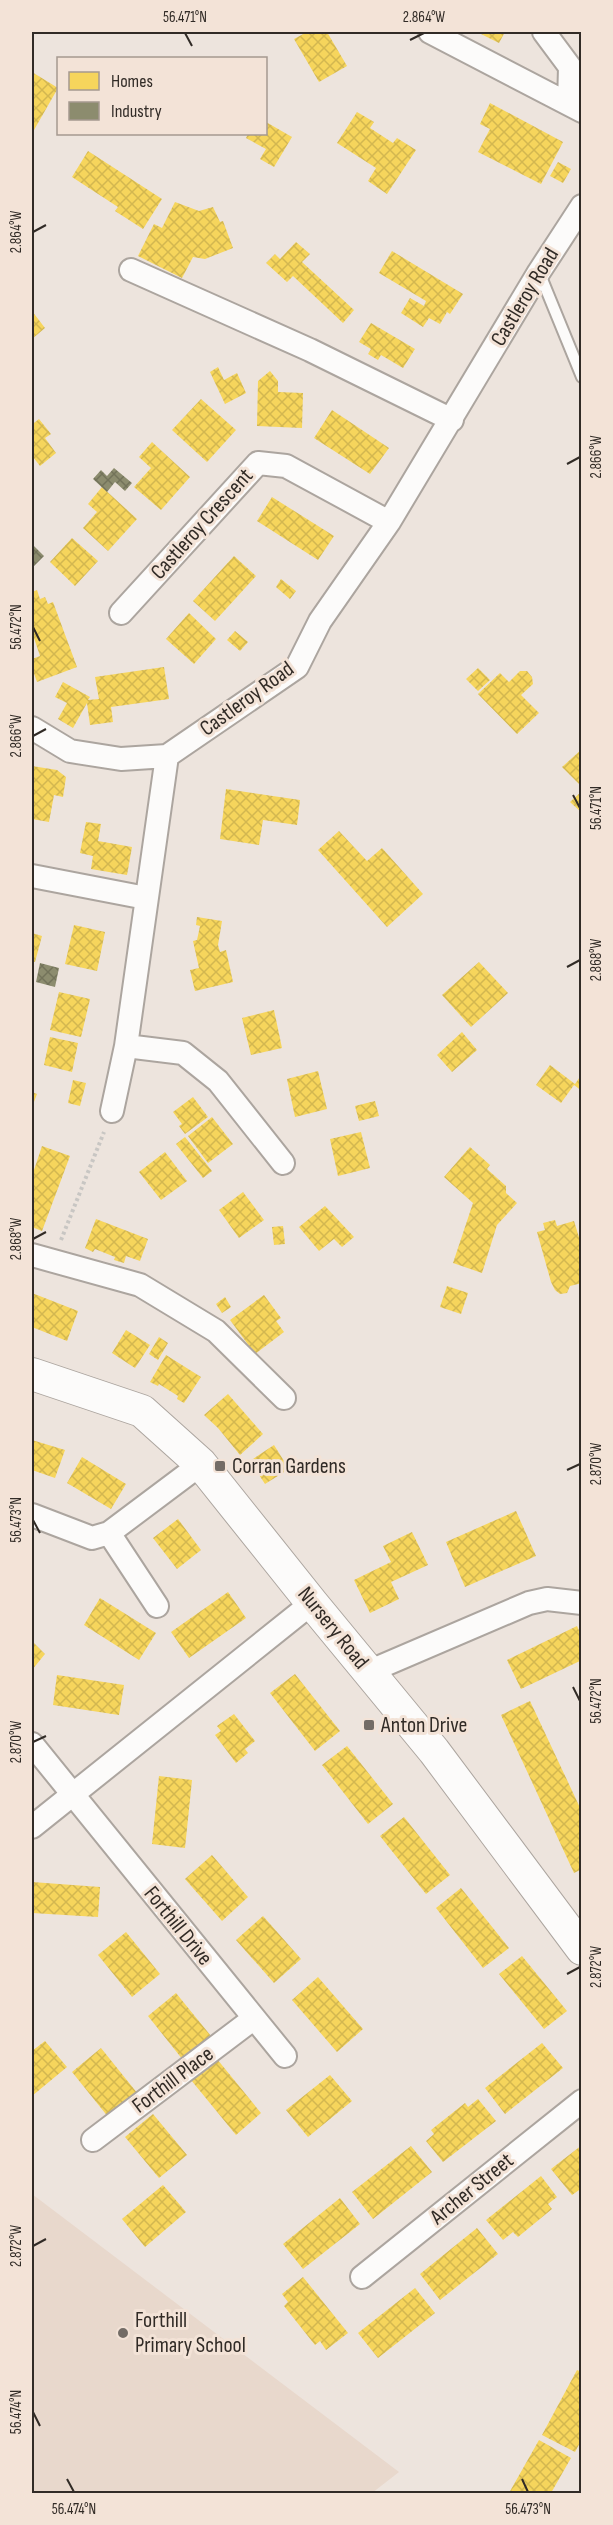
<svg xmlns="http://www.w3.org/2000/svg" width="613" height="2525" font-family="'Sofia Sans Condensed',sans-serif">
  <defs>
    <pattern id="homes-cross-hatch" width="8" height="8" patternUnits="userSpaceOnUse" patternTransform="scale(1.5)"><rect width="8" height="8" fill="#f6d55c"/><path d="M0 0l8 8M0 8l8-8" fill="none" stroke="#d3b750"/></pattern>
    <pattern id="industry-cross-hatch" width="8" height="8" patternUnits="userSpaceOnUse" patternTransform="scale(1.5)"><rect width="8" height="8" fill="#8c8c6e"/><path d="M0 0l8 8M0 8l8-8" fill="none" stroke="#73735a"/></pattern>
  </defs>
  <rect width="100%" height="100%" fill="#ede4dd"/>
  <path fill="#e8d8cc" d="M32 2194 399 2472 372 2493H32Z"/>
  <path fill="url(#homes-cross-hatch)" d="M307 32H327L347 66 319 82 294 39Z
    M477 32H505L499 43Z
    M32 72 58 88 34 130 32 128Z
    M490 103 563 142 541 184 478 152 490 129 480 124Z
    M357 112 374 122 370 128 393 143 397 138 416 150 387 194 368 181 376 168 337 143Z
    M266 122 292 137 274 167 260 159 266 149 246 138 248 134H266Z
    M88 151 162 199 143 229 115 211 118 207 72 177Z
    M558 162 571 169 563 183 550 176Z
    M175 202 199 211 213 207 220 222 223 221 233 248 205 259 193 257 182 278 138 256 154 224 162 228Z
    M296 242 310 254 302 262 354 310 343 323 293 276 287 282 266 263 275 254 280 259Z
    M392 251 463 294 450 314 447 312 440 324 429 318 423 327 401 313 410 298 424 306 426 301 379 273Z
    M32 311 45 328 32 339Z
    M371 323 415 349 403 368 381 355 378 360 368 354 371 349 359 342Z
    M218 367 224 380 237 373 246 393 225 404 210 372Z
    M270 371 278 381V392L303 393 302 428 257 426 258 381Z
    M201 399 236 430 207 462 172 430Z
    M332 410 389 448 370 474 314 438Z
    M39 419 51 434 45 438 56 453 40 466 33 457 32 459V421L34 423Z
    M152 442 190 477 161 510 134 487 151 468 139 457Z
    M102 487 137 519 108 551 83 528 97 512 88 504Z
    M272 497 334 536 318 560 257 521Z
    M72 538 98 561 75 586 50 562Z
    M234 556 256 576 215 621 193 601Z
    M281 579 296 591 290 599 276 587Z
    M37 590 40 599 45 597 48 604 53 602 77 667 37 682 32 668V659L40 656 32 632V592Z
    M189 613 216 639 194 664 166 639Z
    M235 631 248 642 240 651 227 640Z
    M164 667 169 699 111 707 113 722 90 725 87 703 73 728 58 719 67 703 55 697 63 682 90 697 88 700 99 699 95 677Z
    M478 668 490 680 478 691 466 679Z
    M520 671H527L532 677 533 684 521 695 539 713 517 734 478 694 500 673 509 682Z
    M582 749V787L562 767Z
    M32 766 57 770 66 777 63 797 54 795 49 822 32 819Z
    M226 789 300 800 297 825 263 820 259 845 220 839Z
    M582 791V813L570 802Z
    M86 822 101 824 98 841 132 847 127 875 91 869 93 856 80 853Z
    M339 831 367 861 382 848 423 894 387 927 318 850Z
    M197 917 222 921 218 945 220 952 226 950 233 982 195 991 190 970 199 968 193 941 197 940 200 926 196 925Z
    M74 925 105 932 97 971 65 964Z
    M32 933 42 936 35 962 32 961Z
    M479 962 508 993 471 1027 442 995Z
    M59 992 90 999 81 1037 50 1030Z
    M274 1010 282 1048 251 1055 242 1018Z
    M462 1032 477 1050 452 1072 437 1055Z
    M50 1037 78 1043 72 1072 44 1065Z
    M550 1065 575 1084 582 1074V1091L574 1085 561 1103 536 1085Z
    M318 1071 327 1109 295 1117 287 1079Z
    M73 1080 86 1083 80 1106 68 1103Z
    M32 1092 37 1094 32 1107Z
    M193 1097 208 1117 185 1134 179 1126 182 1124 173 1112Z
    M375 1101 379 1116 359 1121 355 1106Z
    M212 1117 233 1144 208 1163 188 1136Z
    M361 1132 370 1168 338 1176 330 1139Z
    M185 1137 212 1171 203 1178 176 1144Z
    M42 1146 70 1156 42 1231 32 1227V1176Z
    M470 1147 490 1165 487 1169 506 1186V1193L517 1203 497 1225 482 1273 453 1263 473 1203 444 1177Z
    M165 1152 187 1181 161 1200 139 1172Z
    M243 1192 264 1220 239 1238 219 1210Z
    M325 1206 354 1237 342 1247 334 1239 319 1251 299 1227Z
    M96 1219 148 1239 140 1261 126 1256 124 1263 114 1260 115 1257 95 1249 93 1252 85 1248Z
    M555 1220 557 1226 574 1221 582 1247V1283L570 1286 567 1293 560 1294 555 1290 551 1282 537 1232 545 1230 543 1223Z
    M283 1226 285 1244 274 1245 272 1227Z
    M447 1286 468 1293 461 1314 440 1307Z
    M32 1293 78 1311 67 1341 32 1327Z
    M264 1295 281 1318 276 1321 284 1332 255 1354 230 1320Z
    M225 1297 231 1307 222 1313 216 1304Z
    M126 1330 150 1345 135 1368 112 1353Z
    M159 1337 168 1343 158 1360 149 1354Z
    M166 1355 201 1377 184 1403 177 1399 178 1396 159 1384 158 1386 150 1382Z
    M228 1394 263 1434 240 1455 218 1428 204 1415Z
    M32 1440 65 1450 55 1478 32 1470Z
    M274 1445 289 1469 265 1484 250 1461Z
    M82 1457 126 1484 111 1509 67 1483Z
    M516 1511 536 1556 465 1587 446 1542Z
    M178 1519 201 1550 177 1569 153 1538Z
    M412 1532 428 1565 391 1582 399 1599 370 1613 354 1580 391 1562 383 1546Z
    M228 1592 246 1618 189 1658 171 1632Z
    M100 1598 156 1633 139 1660 84 1625Z
    M577 1626 582 1637V1660L521 1689 507 1660Z
    M32 1641 45 1654 32 1670Z
    M295 1674 340 1731 315 1751 270 1693Z
    M57 1675 124 1685 119 1715 53 1705Z
    M530 1701 582 1812V1869L574 1873 501 1715Z
    M234 1714 255 1741 245 1749 248 1753 236 1763 215 1735 221 1731 217 1726Z
    M347 1746 393 1804 368 1824 322 1765Z
    M159 1776 192 1780 185 1848 152 1844Z
    M404 1817 450 1875 426 1894 380 1836Z
    M212 1855 248 1897 222 1921 185 1879Z
    M32 1882 100 1887 98 1917 32 1913Z
    M461 1888 509 1948 483 1968 436 1908Z
    M263 1916 301 1959 274 1983 236 1940Z
    M126 1932 160 1974 132 1997 98 1955Z
    M522 1956 567 2011 544 2029 499 1974Z
    M318 1977 363 2029 337 2052 292 2000Z
    M176 1993 211 2036 183 2060 148 2016Z
    M45 2041 67 2067 32 2096V2051Z
    M542 2043 563 2068 505 2114 485 2088Z
    M101 2048 138 2094 109 2118 72 2072Z
    M217 2059 261 2113 236 2135 191 2080Z
    M330 2075 352 2101 308 2137 286 2110Z
    M478 2099 496 2121 443 2162 426 2141 434 2134 431 2130 465 2103 468 2107Z
    M153 2114 187 2155 159 2178 125 2137Z
    M582 2145V2188L572 2195 551 2169Z
    M411 2146 432 2172 373 2219 352 2192Z
    M541 2176 557 2197 548 2204 552 2209 518 2237 513 2232 503 2240 486 2220Z
    M163 2185 186 2212 145 2247 122 2219Z
    M340 2198 360 2224 303 2269 283 2244Z
    M477 2228 498 2254 440 2300 420 2274Z
    M303 2277 348 2333 326 2350 320 2341 315 2345 284 2306 288 2302 282 2294Z
    M415 2288 435 2313 378 2358 358 2333Z
    M577 2370 582 2372V2439L575 2452 542 2435Z
    M539 2440 571 2458 551 2493H509Z"/>
  <path fill="url(#industry-cross-hatch)" d="M114 468 132 483 125 491 115 482 107 492 93 479 101 470 107 476Z
    M32 544 44 556 32 568Z
    M40 963 59 968 55 987 36 982Z"/>
  <g fill="none" stroke-linecap="round" stroke-linejoin="round">
    <defs>
      <path id="lane" d="M539 272 582 377"/>
      <path id="street" d="M430 32 582 111
        M544 32 570 67 569 104
        M131 270 310 350 452 420
        M121 613 258 463 286 466 389 522
        M32 728 70 751 121 759 167 756
        M32 876 146 898
        M126 1046 183 1053 218 1081 283 1163
        M112 1111 126 1046 167 756 297 667 320 621 389 522 539 272 582 206
        M32 1255 140 1285 216 1331 284 1398
        M32 1515 92 1538 109 1533 201 1464
        M109 1533 157 1606
        M368 1672 529 1603 547 1599 582 1603
        M32 1744 285 2056
        M32 1827 312 1603
        M93 2140 253 2019
        M362 2277 582 2101"/>
      <path id="secondary" d="M32 1374 142 1411 201 1464 312 1603 434 1751 582 1949"/>
    </defs>
    <use href="#lane" stroke="#aca59f" stroke-width="14"/>
    <use href="#street" stroke="#aca59f" stroke-width="26"/>
    <use href="#secondary" stroke="#aca59f" stroke-width="34"/>
    <path stroke="#c8c6c3" stroke-width="4" stroke-dasharray="3 3" stroke-linecap="butt" d="M61 1240 104 1132"/>
    <use href="#lane" stroke="#fcfbfa" stroke-width="10"/>
    <use href="#street" stroke="#fcfbfa" stroke-width="22"/>
    <use href="#secondary" stroke="#fcfbfa" stroke-width="32"/>
  </g>
  <path fill="none" stroke="#312b26" stroke-width="2" d="M185 33 192 46M410 40 424 33M33 232 46 225M567 464 580 457M33 627 40 641M33 736 46 729M573 795 580 808M567 967 580 960M33 1239 46 1232M567 1470 580 1464M33 1520 40 1533M573 1687 580 1701M33 1742 46 1736M567 1974 580 1967M33 2246 46 2239M33 2412 40 2426M67 2479 74 2492M522 2479 528 2492"/>
  <g fill="#736c66" stroke="#f3e3d7" stroke-width="2">
    <rect x="214" y="1460" width="12" height="12" rx="3"/>
    <rect x="363" y="1719" width="12" height="12" rx="3"/>
    <circle cx="123" cy="2333" r="6"/>
  </g>
  <g text-anchor="middle" dominant-baseline="central" stroke-width="6" stroke-linejoin="round" paint-order="stroke">
    <g font-size="22" fill="#312b26" stroke="#f3e3d7">
      <text transform="translate(525 297) rotate(-59)">Castleroy Road</text>
      <text transform="translate(202 524) rotate(-48)">Castleroy Crescent</text>
      <text transform="translate(247 699) rotate(-36)">Castleroy Road</text>
      <text transform="translate(333 1628) rotate(51)">Nursery Road</text>
      <text transform="translate(178 1926) rotate(51)">Forthill Drive</text>
      <text transform="translate(173 2080) rotate(-37)">Forthill Place</text>
      <text transform="translate(472 2189) rotate(-39)">Archer Street</text>
    </g>
    <g font-size="22" fill="#312b26" stroke="#f3e3d7" text-anchor="start">
      <text x="232" y="1466">Corran Gardens</text>
      <text x="381" y="1725">Anton Drive</text>
      <text x="135" y="2320">Forthill<tspan x="135" dy="25">Primary School</tspan></text>
    </g>
  </g>
  <rect width="613" height="2525" fill="none" stroke="#f3e3d7" stroke-width="66"/>
  <rect x="57" y="57" width="210" height="78" fill="#f3e3d7" stroke="#a59990" stroke-width="1.5"/>
  <rect x="69" y="72" width="30" height="18" fill="#f6d55c" stroke="#a59990" stroke-width="1.5"/>
  <text x="111" y="87" font-size="18" fill="#312b26">Homes</text>
  <rect x="69" y="102" width="30" height="18" fill="#8c8c6e" stroke="#a59990" stroke-width="1.5"/>
  <text x="111" y="117" font-size="18" fill="#312b26">Industry</text>
  <rect x="33" y="33" width="547" height="2459" fill="none" stroke="#312b26" stroke-width="2"/>
  <g font-size="15" text-anchor="middle" fill="#312b26">
    <text x="185" y="22">56.471°N</text>
    <text x="424" y="22">2.864°W</text>
    <text transform="translate(16 232) rotate(-90)" y="5">2.864°W</text>
    <text transform="translate(596 457) rotate(-90)" y="5">2.866°W</text>
    <text transform="translate(16 627) rotate(-90)" y="5">56.472°N</text>
    <text transform="translate(16 736) rotate(-90)" y="5">2.866°W</text>
    <text transform="translate(596 808) rotate(-90)" y="5">56.471°N</text>
    <text transform="translate(596 960) rotate(-90)" y="5">2.868°W</text>
    <text transform="translate(16 1239) rotate(-90)" y="5">2.868°W</text>
    <text transform="translate(596 1464) rotate(-90)" y="5">2.870°W</text>
    <text transform="translate(16 1520) rotate(-90)" y="5">56.473°N</text>
    <text transform="translate(596 1701) rotate(-90)" y="5">56.472°N</text>
    <text transform="translate(16 1742) rotate(-90)" y="5">2.870°W</text>
    <text transform="translate(596 1967) rotate(-90)" y="5">2.872°W</text>
    <text transform="translate(16 2246) rotate(-90)" y="5">2.872°W</text>
    <text transform="translate(16 2412) rotate(-90)" y="5">56.474°N</text>
    <text x="74" y="2514">56.474°N</text>
    <text x="528" y="2514">56.473°N</text>
  </g>
</svg>
